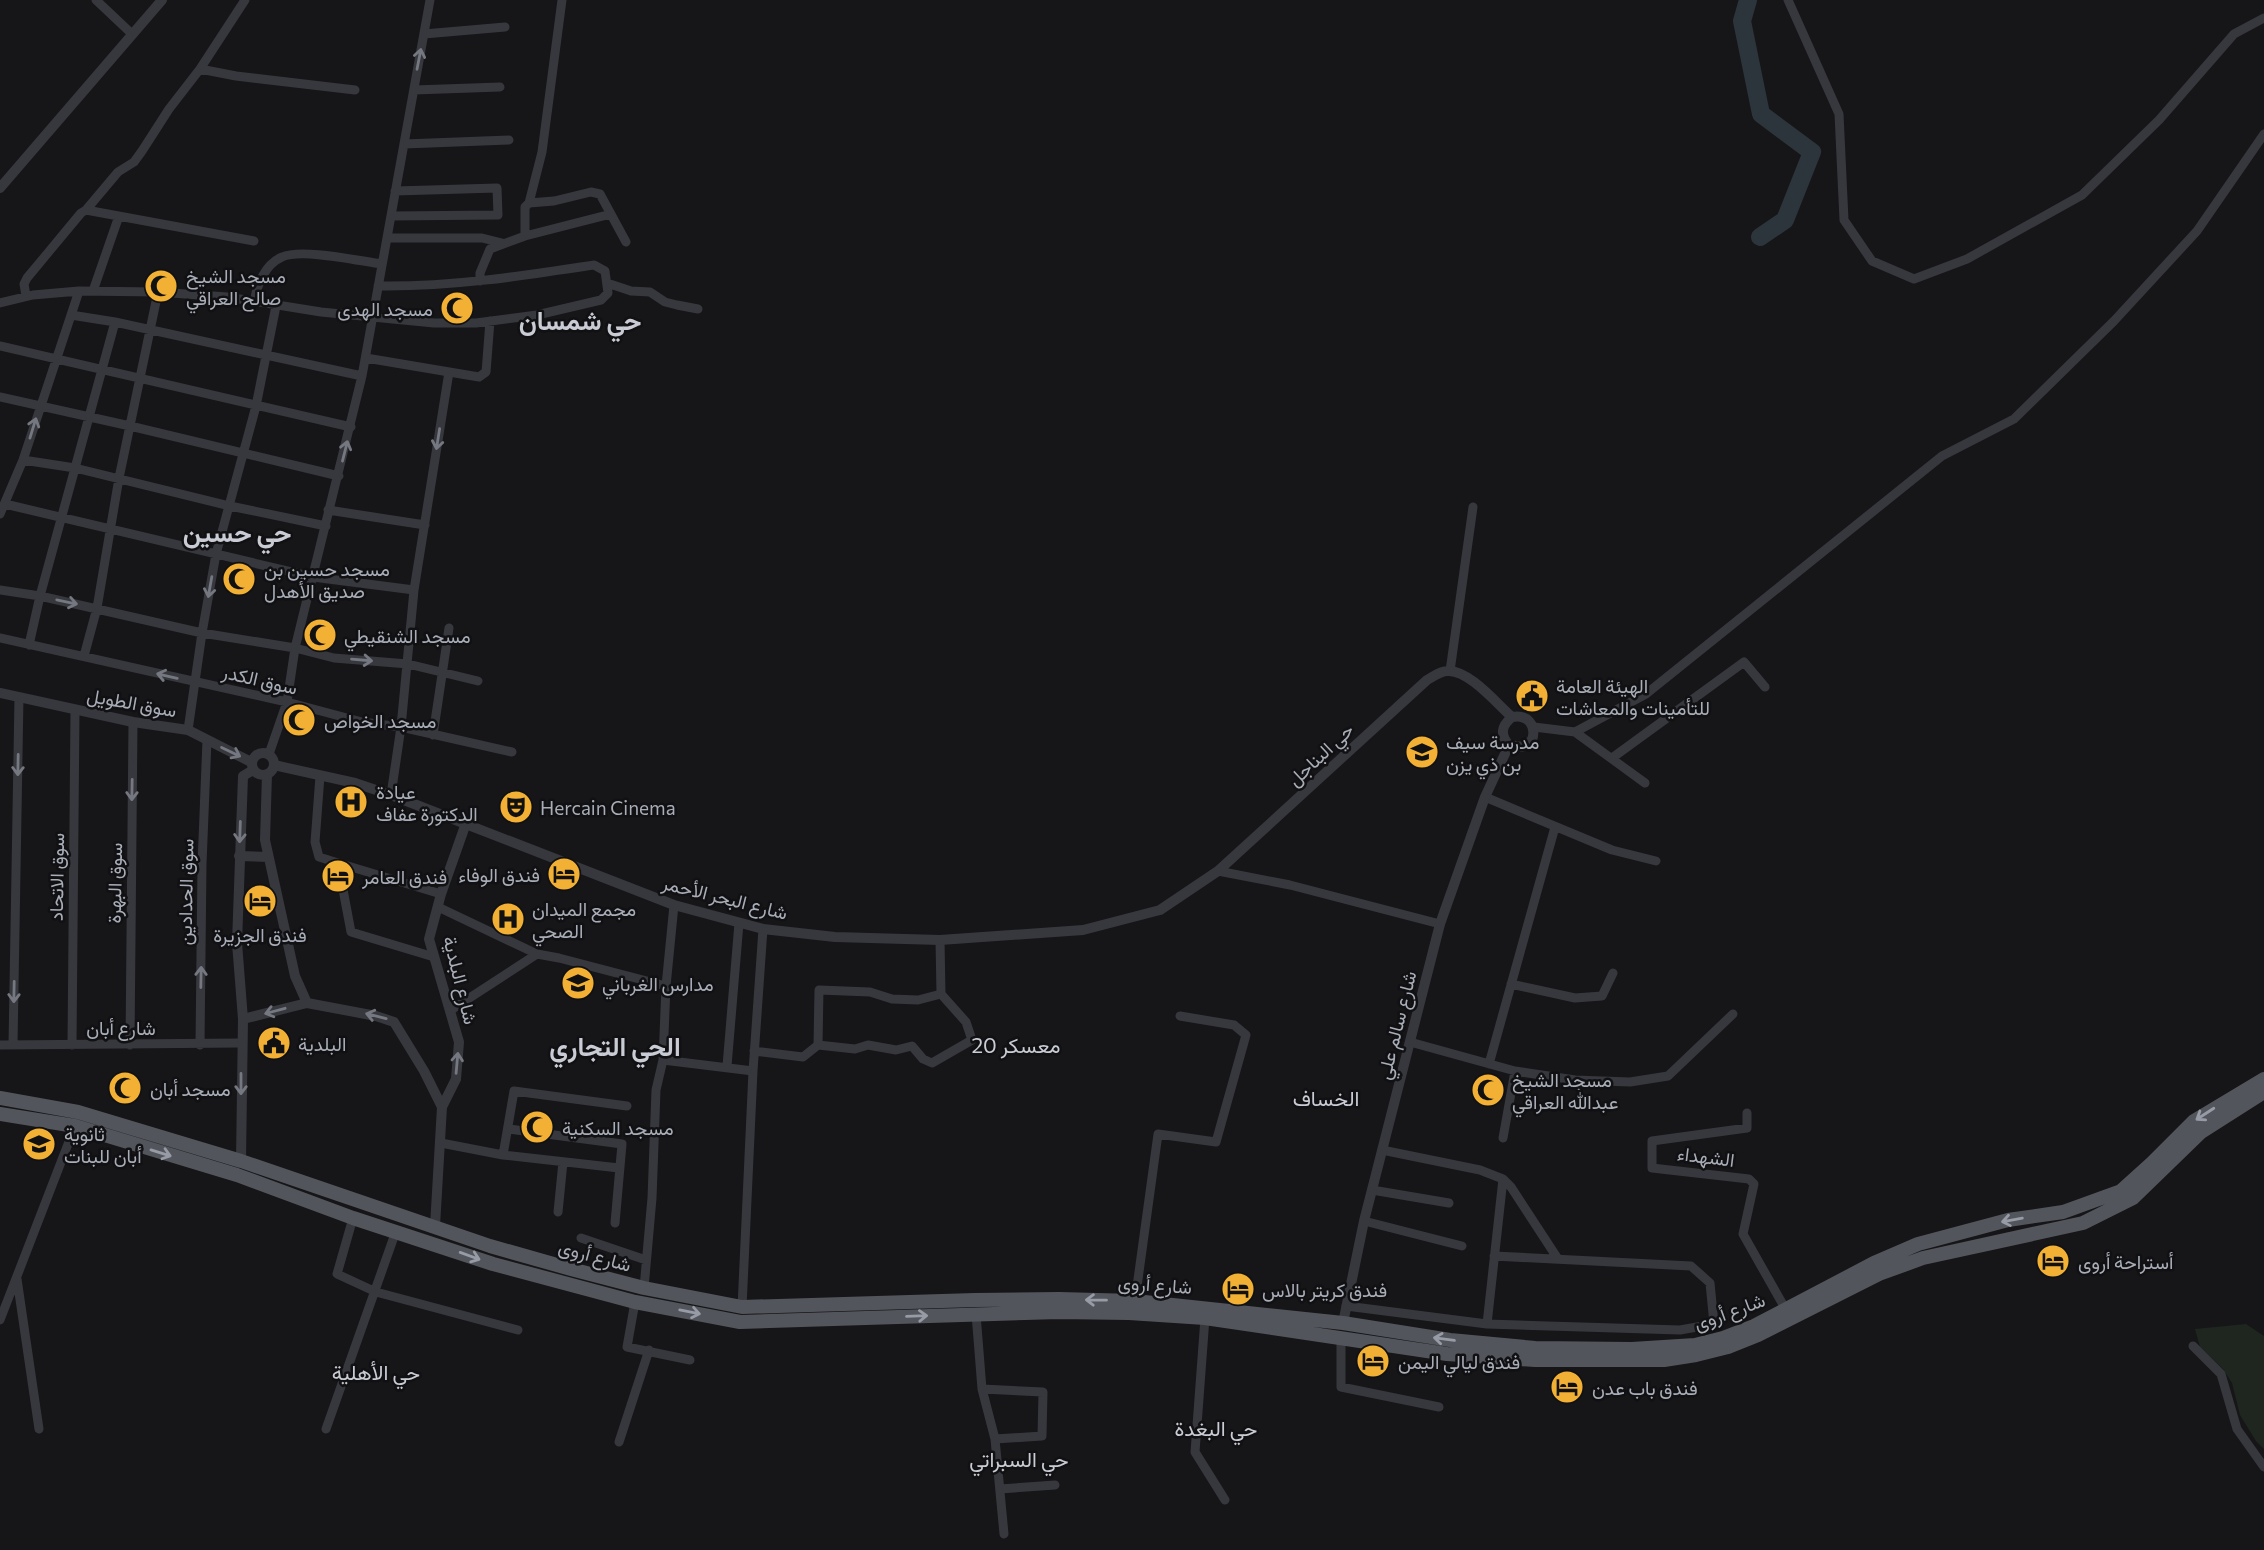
<svg xmlns="http://www.w3.org/2000/svg" width="2264" height="1550" font-family="Commissioner,Vazirmatn,sans-serif">
  <rect width="100%" height="100%" fill="#161618"/>
  <path fill="#1e261f" d="M2246 1324 2264 1336V1449L2256 1441 2240 1415 2232 1383 2223 1369 2200 1347 2195 1329Z"/>
  <g fill="none" stroke-linecap="round" stroke-linejoin="round">
    <path stroke="#2c353c" stroke-width="18" d="M1748 0 1742 21 1761 114 1812 152 1785 220 1760 237"/>
    <path stroke="#37383d" stroke-width="9" d="M96 0 132 34
      M1788 0 1839 114 1844 220 1872 261 1914 279 1967 259 2082 195 2159 120 2234 34 2264 18
      M424 34 505 27
      M200 69 236 76 355 90
      M414 90 500 87
      M404 144 509 140
      M529 203 554 201 591 192 600 194 626 242
      M86 210 118 172 134 162 142 151 169 109 200 69 245 0
      M391 216 498 215 497 188 395 191
      M525 236 611 214
      M387 238H482L502 243
      M480 281V273L490 249 525 236V207L529 203 542 152 562 0
      M607 283 631 291 650 292 665 302 677 305 698 309
      M93 291 119 216
      M26 296 24 284 27 278 81 213 86 210 254 241
      M254 302C257 285 265 264 282 257 302 248 359 261 382 264
      M0 303 33 295 79 291 158 292 227 297 321 312 434 323H476L537 315 601 300 608 293 605 271 594 265C522 276 451 287 378 286
      M71 315 115 322 362 376
      M0 346 351 427
      M366 358 479 377 486 372 490 321
      M0 397 130 426 339 476
      M23 460 75 468 230 506 326 526
      M5 504 313 577 414 590
      M328 510 425 525
      M0 514 23 460 79 291
      M0 590 40 596 202 633 295 648 334 658 408 664 478 681
      M0 638 287 702 362 722 401 727 512 752
      M29 645 40 596 115 322
      M84 656 97 608 119 478 158 292
      M1450 671 1473 507
      M1534 727 1575 732 1646 694 1942 456 2014 419 2114 321 2197 231 2264 134
      M188 730 202 633 216 554 256 406 276 306
      M1575 732 1645 783
      M433 735 449 628
      M269 754 287 702 295 648 362 376 430 0
      M1612 758 1744 662 1765 687
      M320 776 315 842 319 857 338 863 351 932 434 957
      M391 795 401 727 414 590 449 372
      M1485 797 1612 850 1656 861
      M338 863 441 894
      M1218 871 1290 885 1440 924
      M674 905 666 986 663 1060 753 1071
      M438 907 537 954
      M1511 984 1575 998 1602 996 1613 973
      M451 1010 537 954 559 958 666 986
      M1410 1042 1515 1071 1575 1080 1630 1082 1668 1076 1733 1014
      M0 1045 241 1043
      M13 1045 19 697
      M72 1045 75 710
      M130 1045 133 722
      M200 1045 202 864 207 740
      M818 1045 855 1049 868 1045 896 1050 912 1046 923 1059 932 1063 972 1040 966 1022 941 994
      M754 1051 803 1057 818 1045 819 990 870 992 892 999 918 1000 941 994 940 940
      M1489 1064 1555 827
      M727 1066 739 923
      M1747 1113V1128L1652 1141V1168L1749 1179 1754 1184 1743 1234 1786 1310
      M509 1129 622 1144 615 1223
      M1503 1138 1515 1071
      M441 1143 503 1155 619 1168
      M1382 1150 1480 1170 1503 1179
      M503 1155 514 1091 627 1106
      M1372 1190 1449 1203
      M558 1212 563 1162
      M353 1218 337 1274 376 1292 518 1330
      M1364 1221 1462 1246
      M581 1238 646 1260
      M1494 1256 1691 1266 1710 1283 1714 1324 1680 1330 1487 1324 1503 1179 1511 1187 1558 1259
      M17 1279 39 1429
      M644 1288 652 1198 656 1090 663 1060
      M1135 1301 1158 1134 1216 1142 1246 1035 1234 1025 1180 1016
      M635 1302 627 1347 690 1360
      M1346 1306 1487 1324
      M742 1307 753 1071 763 929
      M976 1314 982 1389 995 1439 1004 1534
      M1205 1318 1195 1452 1225 1500
      M0 1320 75 1126
      M1341 1337V1387L1439 1407
      M2193 1346 2221 1374 2237 1429 2264 1467
      M982 1389 1043 1392 1042 1436 995 1439
      M326 1429 396 1231
      M619 1442 649 1350
      M1000 1489 1055 1485"/>
    <path stroke="#37383d" stroke-width="10" d="M0 188 162 0
      M0 693 133 722 188 730 251 762
      M252 764a11 11 0 1 1 22 0a11 11 0 1 1-22 0Z
      M274 765 355 783 391 795 674 905 763 929 835 937 940 940 1083 930 1160 910 1218 871 1427 680C1434 676 1440 671 1448 671 1469 670 1497 704 1512 717 1527 714 1537 725 1532 740L1522 747 1509 745C1500 735 1501 726 1512 717
      M267 774 265 840 295 976 307 1003
      M239 856 268 857
      M243 1019 307 1003 376 1016 394 1022 424 1071 442 1107
      M241 1161 243 1019 237 943 243 776 253 770
      M435 1226 442 1107 456 1079 459 1042 429 939 441 894 465 826
      M1343 1323 1364 1221 1440 924 1485 797 1509 745"/>
    <path stroke="#53555c" stroke-width="14" d="M0 1098 78 1112 241 1161 490 1246 571 1269 644 1288 742 1307 975 1300 1059 1299 1135 1301 1343 1323 1450 1340 1535 1348 1632 1349 1695 1345 1723 1338 1754 1326 1874 1263 1918 1244 2008 1220 2063 1212 2121 1191 2152 1163 2194 1121 2264 1079
      M0 1114 75 1126 237 1175 353 1218 493 1264 635 1302 740 1322 1059 1312 1129 1313 1205 1318 1447 1354 1535 1360H1664L1696 1355 1728 1347 1758 1335 1879 1274 1923 1258 2083 1223 2133 1198 2201 1132 2264 1092"/>
  </g>
  <defs><path id="oneway-shaft" d="M-6 0H5M1.5-3L5.5 0L1.5 3" fill="none" stroke-width="1.6" stroke-linecap="round" stroke-linejoin="round" transform="scale(1.75)"/></defs>
  <g stroke="#757881">
    <use href="#oneway-shaft" transform="translate(419 59) rotate(-79)"/>
    <use href="#oneway-shaft" transform="translate(33 428) rotate(-73)"/>
    <use href="#oneway-shaft" transform="translate(438 439) rotate(99)"/>
    <use href="#oneway-shaft" transform="translate(345 451) rotate(-76)"/>
    <use href="#oneway-shaft" transform="translate(210 587) rotate(100)"/>
    <use href="#oneway-shaft" transform="translate(67 602) rotate(12)"/>
    <use href="#oneway-shaft" transform="translate(362 660) rotate(5)"/>
    <use href="#oneway-shaft" transform="translate(167 676) rotate(-167)"/>
    <use href="#oneway-shaft" transform="translate(231 752) rotate(26)"/>
    <use href="#oneway-shaft" transform="translate(18 765) rotate(91)"/>
    <use href="#oneway-shaft" transform="translate(132 790) rotate(91)"/>
    <use href="#oneway-shaft" transform="translate(240 832) rotate(92)"/>
    <use href="#oneway-shaft" transform="translate(201 977) rotate(-89)"/>
    <use href="#oneway-shaft" transform="translate(14 992) rotate(91)"/>
    <use href="#oneway-shaft" transform="translate(275 1011) rotate(165)"/>
    <use href="#oneway-shaft" transform="translate(376 1016) rotate(-166)"/>
    <use href="#oneway-shaft" transform="translate(457 1063) rotate(-85)"/>
    <use href="#oneway-shaft" transform="translate(241 1084) rotate(90)"/>
  </g>
  <g stroke="#979ba6">
    <use href="#oneway-shaft" transform="translate(2205 1114) rotate(147)"/>
    <use href="#oneway-shaft" transform="translate(161 1153) rotate(17)"/>
    <use href="#oneway-shaft" transform="translate(2012 1220) rotate(170)"/>
    <use href="#oneway-shaft" transform="translate(470 1256) rotate(20)"/>
    <use href="#oneway-shaft" transform="translate(1096 1300) rotate(-179)"/>
    <use href="#oneway-shaft" transform="translate(690 1312) rotate(11)"/>
    <use href="#oneway-shaft" transform="translate(917 1316) rotate(-2)"/>
    <use href="#oneway-shaft" transform="translate(1444 1339) rotate(-172)"/>
  </g>
  <defs>
    <symbol id="mosque-disc" viewBox="-11 -11 22 22"><circle r="9.5" fill="#f2b134" stroke="#111113"/><path d="M3.5-4.9A6 6 0 1 0 3.5 4.9A5 5 0 1 1 3.5-4.9Z" fill="#111"/></symbol>
    <symbol id="civic-disc" viewBox="-11 -11 22 22"><circle r="9.5" fill="#f2b134" stroke="#111113"/><path d="M-.6-6.5H3V-4.5H.6V-3L4-1V1h2V6H-6V1h2V-1L-.6-3ZM-1.2 2.5V6h2.4V2.5Z" fill="#111"/></symbol>
    <symbol id="school-disc" viewBox="-11 -11 22 22"><circle r="9.5" fill="#f2b134" stroke="#111113"/><path d="M0-5L7-2L0 1L-7-2ZM-4 1L0 2.5L4 1V4Q0 6-4 4Z" fill="#111"/></symbol>
    <symbol id="hospital-disc" viewBox="-11 -11 22 22"><circle r="9.5" fill="#f2b134" stroke="#111113"/><path d="M-5-5h3v3.5h4V-5h3V5h-3V1.5h-4V5h-3Z" fill="#111"/></symbol>
    <symbol id="theatre-disc" viewBox="-11 -11 22 22"><circle r="9.5" fill="#f2b134" stroke="#111113"/><path d="M-5-5.5Q0-4 5-5.5V0Q5 5 0 6Q-5 5-5 0ZM-3.3-2.5H-1v1.5H-3.3ZM1-2.5H3.3v1.5H1ZM-2.8 1Q0 5.5 2.8 1Z" fill="#111"/></symbol>
    <symbol id="hotel-disc" viewBox="-11 -11 22 22"><circle r="9.5" fill="#f2b134" stroke="#111113"/><path d="M-6-4.5h1.5V1H6V5H4.5V3h-9V5H-6ZM-4 0a1.8 1.8 0 1 1 3.6 0ZM.5 0V-2.5h3Q6-2.5 6 0Z" fill="#111"/></symbol>
  </defs>
  <g fill-rule="evenodd">
    <use href="#mosque-disc" x="142" y="267" width="38" height="38"/>
    <use href="#mosque-disc" x="438" y="289" width="38" height="38"/>
    <use href="#mosque-disc" x="220" y="560" width="38" height="38"/>
    <use href="#mosque-disc" x="301" y="616" width="38" height="38"/>
    <use href="#civic-disc" x="1513" y="677" width="38" height="38"/>
    <use href="#mosque-disc" x="280" y="701" width="38" height="38"/>
    <use href="#school-disc" x="1403" y="733" width="38" height="38"/>
    <use href="#hospital-disc" x="332" y="783" width="38" height="38"/>
    <use href="#theatre-disc" x="497" y="788" width="38" height="38"/>
    <use href="#hotel-disc" x="545" y="855" width="38" height="38"/>
    <use href="#hotel-disc" x="319" y="857" width="38" height="38"/>
    <use href="#hotel-disc" x="241" y="882" width="38" height="38"/>
    <use href="#hospital-disc" x="489" y="900" width="38" height="38"/>
    <use href="#school-disc" x="559" y="964" width="38" height="38"/>
    <use href="#civic-disc" x="255" y="1024" width="38" height="38"/>
    <use href="#mosque-disc" x="106" y="1069" width="38" height="38"/>
    <use href="#mosque-disc" x="1469" y="1071" width="38" height="38"/>
    <use href="#mosque-disc" x="518" y="1108" width="38" height="38"/>
    <use href="#school-disc" x="20" y="1125" width="38" height="38"/>
    <use href="#hotel-disc" x="2034" y="1242" width="38" height="38"/>
    <use href="#hotel-disc" x="1219" y="1270" width="38" height="38"/>
    <use href="#hotel-disc" x="1354" y="1342" width="38" height="38"/>
    <use href="#hotel-disc" x="1548" y="1368" width="38" height="38"/>
  </g>
  <g text-anchor="middle" dominant-baseline="central" stroke-width="5" stroke-linejoin="round" paint-order="stroke">
    <g font-size="19" fill="#a8adb8" stroke="#111113" text-anchor="start">
      <text x="186" y="275">مسجد الشيخ<tspan x="186" dy="22">صالح العراقي</tspan></text>
      <text x="433" y="308" text-anchor="end">مسجد الهدى</text>
      <text x="264" y="568">مسجد حسين بن<tspan x="264" dy="22">صديق الأهدل</tspan></text>
      <text x="344" y="635">مسجد الشنقيطي</text>
      <text x="1556" y="685">الهيئة العامة<tspan x="1556" dy="22">للتأمينات والمعاشات</tspan></text>
      <text x="324" y="720">مسجد الخواص</text>
      <text x="1446" y="741">مدرسة سيف<tspan x="1446" dy="22">بن ذي يزن</tspan></text>
      <text x="376" y="791">عيادة<tspan x="376" dy="22">الدكتورة عفاف</tspan></text>
      <text x="540" y="807">Hercain Cinema</text>
      <text x="540" y="874" text-anchor="end">فندق الوفاء</text>
      <text x="362" y="876">فندق العامر</text>
      <text x="532" y="908">مجمع الميدان<tspan x="532" dy="22">الصحي</tspan></text>
      <text x="260" y="934" text-anchor="middle">فندق الجزيرة</text>
      <text x="602" y="983">مدارس الغرباني</text>
      <text x="298" y="1043">البلدية</text>
      <text x="1512" y="1079">مسجد الشيخ<tspan x="1512" dy="22">عبدالله العراقي</tspan></text>
      <text x="150" y="1088">مسجد أبان</text>
      <text x="562" y="1127">مسجد السكنية</text>
      <text x="64" y="1133">ثانوية<tspan x="64" dy="22">أبان للبنات</tspan></text>
      <text x="2078" y="1261">أستراحة أروى</text>
      <text x="1262" y="1289">فندق كريتر بالاس</text>
      <text x="1398" y="1361">فندق ليالي اليمن</text>
      <text x="1592" y="1387">فندق باب عدن</text>
    </g>
    <g font-size="19" fill="#a8adb8" stroke="#111113">
      <text transform="translate(260 679) rotate(13)">سوق الكدر</text>
      <text transform="translate(132 702) rotate(10)">سوق الطويل</text>
      <text transform="translate(1320 754) rotate(-43)">حي البناجل</text>
      <text transform="translate(56 877) rotate(-89)">سوق الاتحاد</text>
      <text transform="translate(114 883) rotate(-89)">سوق البهرة</text>
      <text transform="translate(185 892) rotate(-89)">سوق الحدادين</text>
      <text transform="translate(725 897) rotate(14)">شارع البحر الأحمر</text>
      <text transform="translate(461 980) rotate(76)">شارع البلدية</text>
      <text transform="translate(1396 1025) rotate(-76)">شارع سالم علي</text>
      <text x="121" y="1027">شارع أبان</text>
      <text transform="translate(1706 1156) rotate(7)">الشهداء</text>
      <text transform="translate(595 1255) rotate(15)">شارع أروى</text>
      <text transform="translate(1155 1284) rotate(4)">شارع أروى</text>
      <text transform="translate(1729 1311) rotate(-20)">شارع أروى</text>
    </g>
    <g font-size="21" fill="#c9ccd4" stroke="#111113">
      <text x="1016" y="1044">معسكر 20</text>
      <text x="1326" y="1097">الخساف</text>
      <text x="376" y="1371">حي الأهلية</text>
      <text x="1216" y="1427">حي البغدة</text>
      <text x="1019" y="1458">حي السبراتي</text>
    </g>
    <g font-size="26" font-weight="bold" fill="#c9ccd4" stroke="#111113">
      <text x="580" y="319">حي شمسان</text>
      <text x="237" y="531">حي حسين</text>
      <text x="615" y="1045">الحي التجاري</text>
    </g>
  </g>
</svg>
